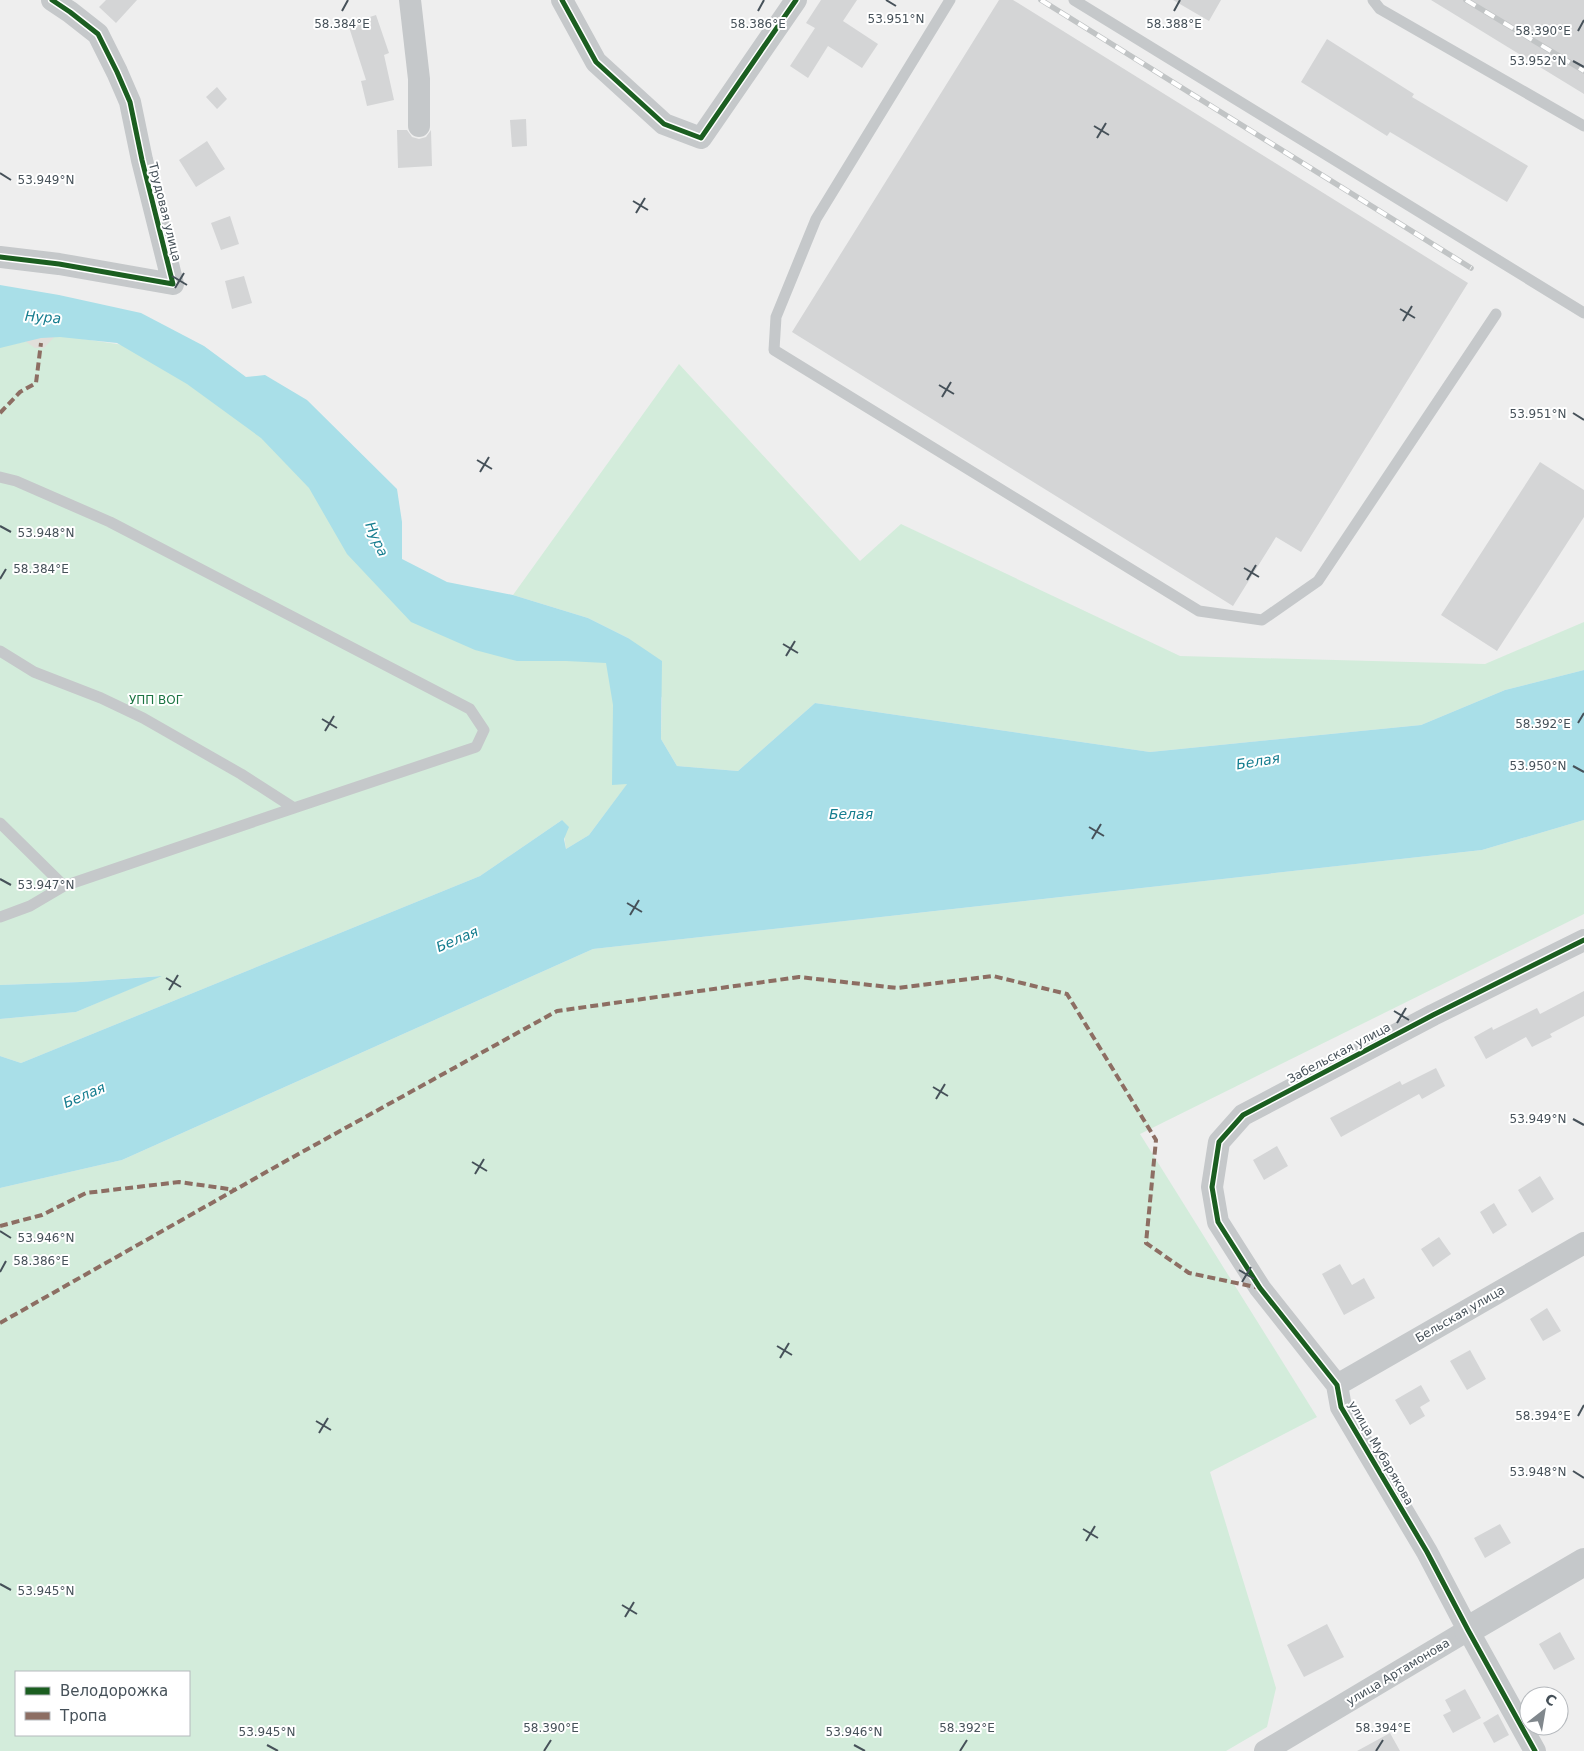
<svg xmlns="http://www.w3.org/2000/svg" width="1584" height="1751" font-family="'DejaVu Sans',sans-serif">
  <rect width="100%" height="100%" fill="#eee"/>
  <path fill="#d3ecdb" fill-rule="evenodd" d="M56 335 137 347 293 441 370 575 609 656 628 783 589 835 566 849 562 820 480 876 21 1063 0 1056V1019L76 1012 160 976 81 982 0 985V347Z
    M679 364 860 561 901 524 1180 656 1485 664 1584 622V670L1505 690 1421 725 1150 752 815 703 738 771 677 766 661 739 662 698 628 638 588 618 513 595Z
    M1584 820V914L1140 1134 1317 1417 1210 1472 1276 1688 1267 1727 1226 1751H0V1188L122 1160 593 949 1482 850ZM16 1672H189V1735H16Z"/>
  <path fill="#e1dfda" d="M56 335 44 348H35L18 336Z"/>
  <path fill="#a9dfe8" d="M0 285 59 295 141 313 204 346 246 377 265 375 307 400 397 489 402 522V559L447 582 513 595 588 618 628 638 662 661 661 739 677 766 738 771 815 703 1150 752 1421 725 1505 690 1584 670V820L1482 850 593 949 122 1160 0 1188V1056L21 1063 480 876 562 820 569 827 564 839 566 849 589 835 627 784 612 785 613 705 606 663 566 661H517L475 650 411 622 347 554 309 488 261 438 187 384 117 343 60 337 41 338 0 348Z
    M162 976 76 1012 0 1019V985L81 982Z"/>
  <path fill="#d4d5d6" d="M106 0H137L116 23 99 7Z
    M821 0H857L843 21 878 44 862 68 828 46 808 78 790 66 815 28 806 23Z
    M999 0H1013L1468 283 1301 552 1276 537 1233 606 792 332Z
    M1173 0H1221L1209 21Z
    M1431 0H1584V94Z
    M376 15 389 53 384 55 394 100 367 106 361 81 366 80 348 24Z
    M1327 39 1414 94 1412 97 1528 166 1507 202 1390 132 1387 136 1301 82Z
    M217 87 227 99 217 109 206 97Z
    M526 119 527 146 512 147 510 120Z
    M397 130H407L412 137 419 139 426 137 431 130 432 166 398 168Z
    M207 141 225 169 196 187 179 160Z
    M230 216 239 244 221 250 211 223Z
    M244 276 252 303 232 309 225 281Z
    M1540 462 1584 490V517L1497 651 1441 615Z
    M1584 991V1016L1550 1034 1552 1037 1532 1047 1526 1037 1486 1059 1474 1037 1492 1027 1493 1030 1537 1008 1540 1014Z
    M1436 1068 1445 1086 1422 1099 1419 1094 1341 1137 1330 1118 1400 1081 1402 1085Z
    M1277 1146 1288 1166 1264 1180 1253 1160Z
    M1540 1176 1554 1199 1532 1213 1518 1190Z
    M1494 1203 1507 1225 1493 1234 1480 1212Z
    M1439 1237 1451 1254 1433 1267 1421 1249Z
    M1340 1264 1352 1285 1364 1278 1375 1298 1344 1315 1322 1274Z
    M1547 1308 1561 1331 1543 1341 1530 1319Z
    M1470 1350 1486 1379 1467 1390 1450 1361Z
    M1421 1385 1430 1401 1420 1407 1425 1416 1410 1425 1395 1400Z
    M1500 1524 1511 1543 1485 1558 1474 1538Z
    M1327 1624 1344 1657 1304 1677 1287 1645Z
    M1560 1632 1575 1659 1554 1670 1539 1644Z
    M1465 1689 1481 1718 1453 1733 1443 1715 1451 1711 1445 1700Z
    M1498 1714 1509 1735 1494 1743 1483 1723Z
    M1390 1733 1400 1751H1357Z"/>
  <g fill="none" stroke-linecap="round" stroke-linejoin="round">
    <path stroke="#c5c8ca" stroke-width="11" d="M950 0 816 219 776 317 774 350 1199 611 1262 620 1318 581 1496 314
      M1074 0 1584 313
      M1373 0 1380 9 1584 126
      M0 477 16 481 110 522 470 709 484 730 476 747 294 808 241 774 143 718 101 698 34 672 0 651
      M0 823 64 886
      M0 917 30 906 64 886 294 808"/>
    <path stroke="#c5c8ca" stroke-width="22" d="M410 0 419 79V126
      M562 0 596 62 664 124 701 138 796 0
      M0 257 59 264 173 284 142 160 130 102 117 72 98 34 70 12 52 0
      M1337 1385 1584 1243
      M1265 1751 1468 1630
      M1535 1751 1468 1630 1427 1552 1341 1407 1337 1385 1260 1288 1218 1222 1212 1187 1219 1142 1243 1115 1433 1015 1584 940"/>
    <path stroke="#c5c8ca" stroke-width="28" d="M1468 1630 1584 1562"/>
    <defs>
      <path id="rail" d="M1041 0 1471 268
        M1466 0 1584 71"/>
    </defs>
    <use href="#rail" stroke="#c1c4c5" stroke-width="5.5"/>
    <use href="#rail" stroke="#fff" stroke-width="4" stroke-dasharray="11" stroke-linecap="butt"/>
    <path stroke="#8d6e63" stroke-width="4" stroke-dasharray="8 4" stroke-linecap="butt" d="M0 413 20 392 36 383 41 343
      M0 1226 42 1215 86 1193 179 1182 236 1190
      M0 1323 284 1162 557 1011 799 977 897 988 993 976 1067 994 1156 1140 1146 1243 1189 1273 1260 1288"/>
    <defs>
      <path id="cycleway" d="M562 0 596 62 664 124 701 138 796 0
        M0 257 59 264 173 284 142 160 130 102 117 72 98 34 70 12 52 0
        M1535 1751 1468 1630 1427 1552 1341 1407 1337 1385 1260 1288 1218 1222 1212 1187 1219 1142 1243 1115 1433 1015 1584 940"/>
    </defs>
    <use href="#cycleway" stroke="#fff" stroke-width="8"/>
    <use href="#cycleway" stroke="#1b5e20" stroke-width="5"/>
  </g>
  <path fill="none" stroke="#465159" stroke-width="2" d="M886 0 896 6M342 11 348 0M758 11 764 0M1174 11 1180 0M1578 31 1584 20M1573 61 1584 67M1094 126 1109 135M1097 138 1106 123M0 173 11 180M633 201 648 210M636 213 645 198M172 276 187 285M175 288 184 273M1400 309 1415 318M1403 321 1412 306M939 385 954 394M942 397 951 382M1573 413 1584 420M477 460 492 469M480 472 489 457M0 526 11 532M1244 568 1259 577M0 579 6 569M1247 580 1256 565M783 644 798 653M786 656 795 641M322 719 337 728M1578 723 1584 713M325 731 334 716M1573 766 1584 772M1089 827 1104 836M1092 839 1101 824M0 879 11 885M627 903 642 912M630 915 639 900M166 978 181 987M169 990 178 975M1394 1011 1409 1020M1397 1023 1406 1008M933 1087 948 1096M936 1099 945 1084M1573 1119 1584 1125M472 1162 487 1171M475 1174 484 1159M0 1231 11 1238M1239 1270 1254 1279M0 1272 6 1261M1242 1282 1251 1267M777 1346 792 1355M780 1358 789 1343M1578 1416 1584 1405M316 1421 331 1430M319 1433 328 1418M1573 1471 1584 1478M1083 1529 1098 1538M1086 1541 1095 1526M0 1584 11 1590M622 1605 637 1614M625 1617 634 1602M267 1745 278 1751M854 1745 865 1751M544 1751 551 1740M960 1751 967 1740M1376 1751 1383 1740"/>
  <g text-anchor="middle" dominant-baseline="central" stroke-width="4" stroke-linejoin="round" paint-order="stroke">
    <g font-size="12" fill="#465159" stroke="#fff">
      <text transform="translate(165 212) rotate(76)">Трудовая улица</text>
      <text transform="translate(1339 1053) rotate(-28)">Забельская улица</text>
      <text transform="translate(1460 1314) rotate(-30)">Бельская улица</text>
      <text transform="translate(1381 1453) rotate(60)">улица Мубарякова</text>
      <text transform="translate(1398 1672) rotate(-31)">улица Артамонова</text>
    </g>
    <g font-size="12" fill="#1c7543" stroke="#fff">
      <text x="156" y="700">УПП ВОГ</text>
    </g>
    <g font-size="14" font-style="italic" fill="#157d8f" stroke="#fff">
      <text transform="translate(43 317) rotate(4)">Нура</text>
      <text transform="translate(377 539) rotate(66)">Нура</text>
      <text transform="translate(1258 761) rotate(-9)">Белая</text>
      <text x="851" y="814">Белая</text>
      <text transform="translate(457 939) rotate(-23)">Белая</text>
      <text transform="translate(84 1095) rotate(-23)">Белая</text>
    </g>
  </g>
  <g font-size="12" text-anchor="middle" fill="#465159" stroke="#fff" stroke-width="4" stroke-linejoin="round" paint-order="stroke">
    <text x="896" y="23">53.951°N</text>
    <text x="342" y="28">58.384°E</text>
    <text x="758" y="28">58.386°E</text>
    <text x="1174" y="28">58.388°E</text>
    <text x="1543" y="35">58.390°E</text>
    <text x="1538" y="65">53.952°N</text>
    <text x="46" y="184">53.949°N</text>
    <text x="1538" y="418">53.951°N</text>
    <text x="46" y="537">53.948°N</text>
    <text x="41" y="573">58.384°E</text>
    <text x="1543" y="728">58.392°E</text>
    <text x="1538" y="770">53.950°N</text>
    <text x="46" y="889">53.947°N</text>
    <text x="1538" y="1123">53.949°N</text>
    <text x="46" y="1242">53.946°N</text>
    <text x="41" y="1265">58.386°E</text>
    <text x="1543" y="1420">58.394°E</text>
    <text x="1538" y="1476">53.948°N</text>
    <text x="46" y="1595">53.945°N</text>
    <text x="551" y="1732">58.390°E</text>
    <text x="967" y="1732">58.392°E</text>
    <text x="1383" y="1732">58.394°E</text>
    <text x="267" y="1736">53.945°N</text>
    <text x="854" y="1736">53.946°N</text>
  </g>
  <rect x="15" y="1671" width="175" height="65" fill="#ffffff" stroke="#b5b9bd"/>
  <rect x="25" y="1687" width="25" height="8" fill="#1b5e20" stroke="#b5b9bd"/>
  <text x="60" y="1696" font-size="15" fill="#465159">Велодорожка</text>
  <rect x="25" y="1712" width="25" height="8" fill="#8d6e63" stroke="#b5b9bd"/>
  <text x="60" y="1721" font-size="15" fill="#465159">Тропа</text>
  <g transform="translate(1544 1711) rotate(31)"><circle r="24" fill="#ffffff" stroke="#b5b9bd"/>
  <path d="M0-4L9 19L0 12L-9 19Z" fill="#81888d"/>
  <text y="-8" font-size="14" font-weight="bold" text-anchor="middle" fill="#465159">С</text>
  </g>
</svg>
